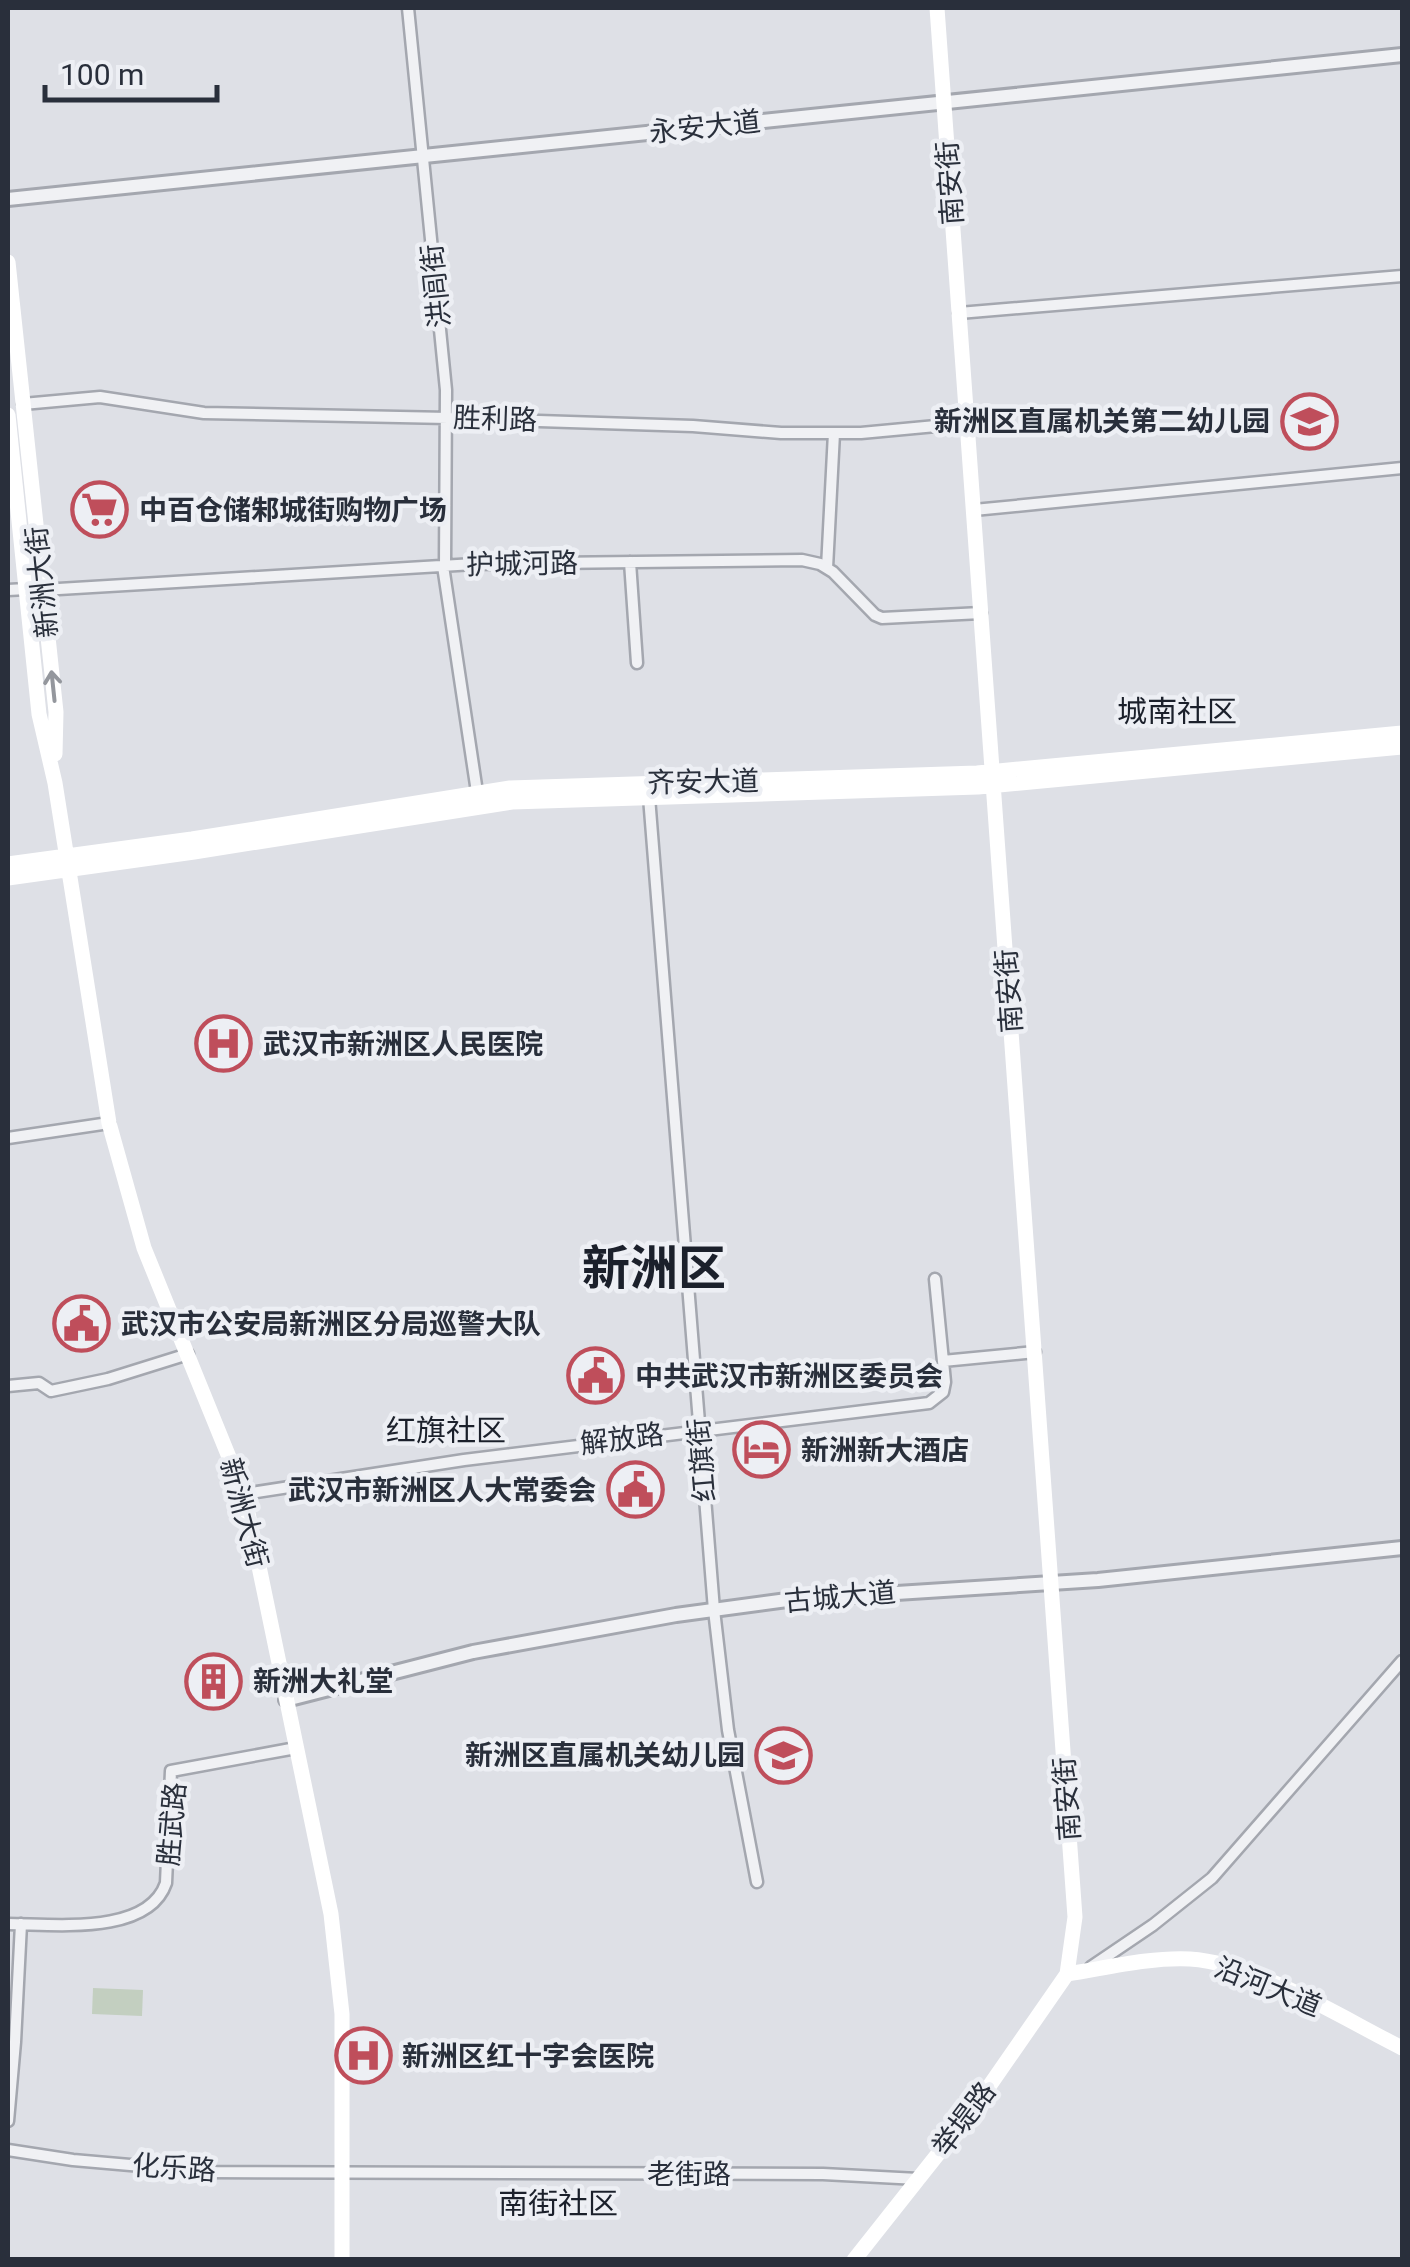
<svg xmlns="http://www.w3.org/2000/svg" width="1410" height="2267" font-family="Roboto,'Noto Sans SC',sans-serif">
  <rect width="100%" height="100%" fill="#dee0e6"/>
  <path fill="#c3cfc0" d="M93 1988 143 1990 142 2016 92 2014Z"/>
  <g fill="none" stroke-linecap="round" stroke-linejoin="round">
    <defs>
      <path id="minor" d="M408 8 446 390 445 566
        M959 313 1402 276
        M23 404 100 397 204 413 448 418 693 426 781 433H861L968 423
        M974 510 1402 468
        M630 562 637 663
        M443 566 477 792
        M827 568 834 433
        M8 590 26 589
        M42 590 474 564 802 560 820 564 833 572 875 615 882 618 981 613
        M649 797 714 1610 728 1730 757 1882
        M8 1138 109 1123
        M943 1361 1035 1352
        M8 1386 39 1383 51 1391 108 1379 188 1354
        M244 1494 464 1460 929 1403 943 1392 945 1382 935 1279
        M8 1924C53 1924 148 1936 166 1883L171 1771 296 1748
        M1091 1967 1153 1925 1212 1878 1402 1661
        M8 2121 15 2042 21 1924
        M8 2150 73 2160 210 2172 823 2174 918 2179"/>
      <path id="tertiary" d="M8 199 1402 55
        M286 1700 473 1652 676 1615 787 1600 1098 1580 1402 1548"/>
    </defs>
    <use href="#minor" stroke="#a4a7af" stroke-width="15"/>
    <use href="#tertiary" stroke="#a4a7af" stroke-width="18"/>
    <use href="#minor" stroke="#f0f1f4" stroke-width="10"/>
    <use href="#tertiary" stroke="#f0f1f4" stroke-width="12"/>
    <path stroke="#fff" stroke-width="15" d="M8 262 56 712 55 754
      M8 415 39 714 55 783 109 1123 144 1248 244 1494 331 1914 342 2014V2260
      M8 864 192 839 510 788 977 773 1402 733
      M8 878 194 852 512 802 978 787 1402 747
      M1067 1974C1106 1968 1150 1957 1190 1959 1256 1963 1342 2018 1402 2048
      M854 2260 972 2111 1067 1974 1075 1917 937 8"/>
  </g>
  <defs><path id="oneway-shaft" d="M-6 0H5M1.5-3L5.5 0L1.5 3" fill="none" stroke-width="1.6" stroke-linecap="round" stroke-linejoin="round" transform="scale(2.5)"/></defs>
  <use stroke="#94979d" href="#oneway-shaft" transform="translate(53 686) rotate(-96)"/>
  <defs>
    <symbol id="school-ring" viewBox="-11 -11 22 22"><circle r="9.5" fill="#edeff4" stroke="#bf4e5b" stroke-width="1.5"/><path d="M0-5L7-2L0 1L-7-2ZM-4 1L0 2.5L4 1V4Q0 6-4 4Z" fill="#bf4e5b"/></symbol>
    <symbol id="supermarket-ring" viewBox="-11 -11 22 22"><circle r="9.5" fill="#edeff4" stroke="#bf4e5b" stroke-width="1.5"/><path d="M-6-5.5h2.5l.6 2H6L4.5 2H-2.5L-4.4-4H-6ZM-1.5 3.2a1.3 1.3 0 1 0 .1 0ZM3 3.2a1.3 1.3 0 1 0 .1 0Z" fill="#bf4e5b"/></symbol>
    <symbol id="hospital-ring" viewBox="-11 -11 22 22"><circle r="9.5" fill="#edeff4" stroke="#bf4e5b" stroke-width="1.5"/><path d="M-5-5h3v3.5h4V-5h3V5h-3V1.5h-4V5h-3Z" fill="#bf4e5b"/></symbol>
    <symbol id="civic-ring" viewBox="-11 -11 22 22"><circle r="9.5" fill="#edeff4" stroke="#bf4e5b" stroke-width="1.5"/><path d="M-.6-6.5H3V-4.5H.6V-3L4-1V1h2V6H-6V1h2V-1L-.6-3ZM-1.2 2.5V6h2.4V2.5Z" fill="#bf4e5b"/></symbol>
    <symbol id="hotel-ring" viewBox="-11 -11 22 22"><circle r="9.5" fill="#edeff4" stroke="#bf4e5b" stroke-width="1.5"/><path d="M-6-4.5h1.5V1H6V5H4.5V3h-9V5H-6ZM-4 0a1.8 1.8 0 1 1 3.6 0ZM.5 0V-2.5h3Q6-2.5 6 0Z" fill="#bf4e5b"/></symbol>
    <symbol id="building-ring" viewBox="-11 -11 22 22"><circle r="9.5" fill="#edeff4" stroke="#bf4e5b" stroke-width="1.5"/><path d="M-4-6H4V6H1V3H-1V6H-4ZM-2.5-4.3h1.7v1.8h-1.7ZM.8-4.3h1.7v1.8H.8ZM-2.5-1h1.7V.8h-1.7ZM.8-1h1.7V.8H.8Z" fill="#bf4e5b"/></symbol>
  </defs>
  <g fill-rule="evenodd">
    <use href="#school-ring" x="1278" y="390" width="63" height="63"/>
    <use href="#supermarket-ring" x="68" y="478" width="63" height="63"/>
    <use href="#hospital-ring" x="192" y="1012" width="63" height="63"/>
    <use href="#civic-ring" x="50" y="1292" width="63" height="63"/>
    <use href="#civic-ring" x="564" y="1344" width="63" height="63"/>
    <use href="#hotel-ring" x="730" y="1418" width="63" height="63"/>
    <use href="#civic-ring" x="604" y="1458" width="63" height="63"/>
    <use href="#building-ring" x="182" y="1650" width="63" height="63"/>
    <use href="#school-ring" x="752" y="1724" width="63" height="63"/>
    <use href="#hospital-ring" x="332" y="2024" width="63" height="63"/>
  </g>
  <g text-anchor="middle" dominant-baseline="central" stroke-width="9" stroke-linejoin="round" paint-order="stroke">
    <g font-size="28" fill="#292f3b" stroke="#edeff4">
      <text transform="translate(705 127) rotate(-6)">永安大道</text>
      <text transform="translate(950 183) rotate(-94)">南安街</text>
      <text transform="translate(436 286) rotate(-96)">洪闾街</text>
      <text transform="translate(495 419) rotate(2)">胜利路</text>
      <text transform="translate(522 564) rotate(-1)">护城河路</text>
      <text transform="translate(42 582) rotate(-96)">新洲大街</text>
      <text transform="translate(703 782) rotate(-1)">齐安大道</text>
      <text transform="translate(1009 991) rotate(-94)">南安街</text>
      <text transform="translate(622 1439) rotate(-7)">解放路</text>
      <text transform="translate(702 1460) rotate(-95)">红旗街</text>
      <text transform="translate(244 1513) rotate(75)">新洲大街</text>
      <text transform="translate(840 1597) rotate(-5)">古城大道</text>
      <text transform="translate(1067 1799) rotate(-94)">南安街</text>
      <text transform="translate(172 1824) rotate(-85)">胜武路</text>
      <text transform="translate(1268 1987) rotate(22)">沿河大道</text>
      <text transform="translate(964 2119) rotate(-53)">举堤路</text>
      <text transform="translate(174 2168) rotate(4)">化乐路</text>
      <text x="689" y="2174">老街路</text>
    </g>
    <g font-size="28" font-weight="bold" fill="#292f3b" stroke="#edeff4" text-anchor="start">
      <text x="1270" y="421" text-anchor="end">新洲区直属机关第二幼儿园</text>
      <text x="139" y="510">中百仓储邾城街购物广场</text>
      <text x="263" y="1044">武汉市新洲区人民医院</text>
      <text x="121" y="1324">武汉市公安局新洲区分局巡警大队</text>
      <text x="635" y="1376">中共武汉市新洲区委员会</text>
      <text x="801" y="1450">新洲新大酒店</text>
      <text x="596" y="1490" text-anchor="end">武汉市新洲区人大常委会</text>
      <text x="253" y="1681">新洲大礼堂</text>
      <text x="745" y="1755" text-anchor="end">新洲区直属机关幼儿园</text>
      <text x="402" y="2056">新洲区红十字会医院</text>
    </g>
    <g font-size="30" fill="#1b202b" stroke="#edeff4">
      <text x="1177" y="711">城南社区</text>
      <text x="446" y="1430">红旗社区</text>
      <text x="558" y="2203">南街社区</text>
    </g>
    <g font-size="48" font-weight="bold" fill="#1b202b" stroke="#edeff4">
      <text x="654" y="1268">新洲区</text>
    </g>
  </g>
  <rect width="1410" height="2267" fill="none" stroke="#292f3b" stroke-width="20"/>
  <path d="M45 85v15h172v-15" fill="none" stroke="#292f3b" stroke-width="5"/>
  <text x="60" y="85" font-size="30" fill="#292f3b" stroke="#edeff4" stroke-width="8" paint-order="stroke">100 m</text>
</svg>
